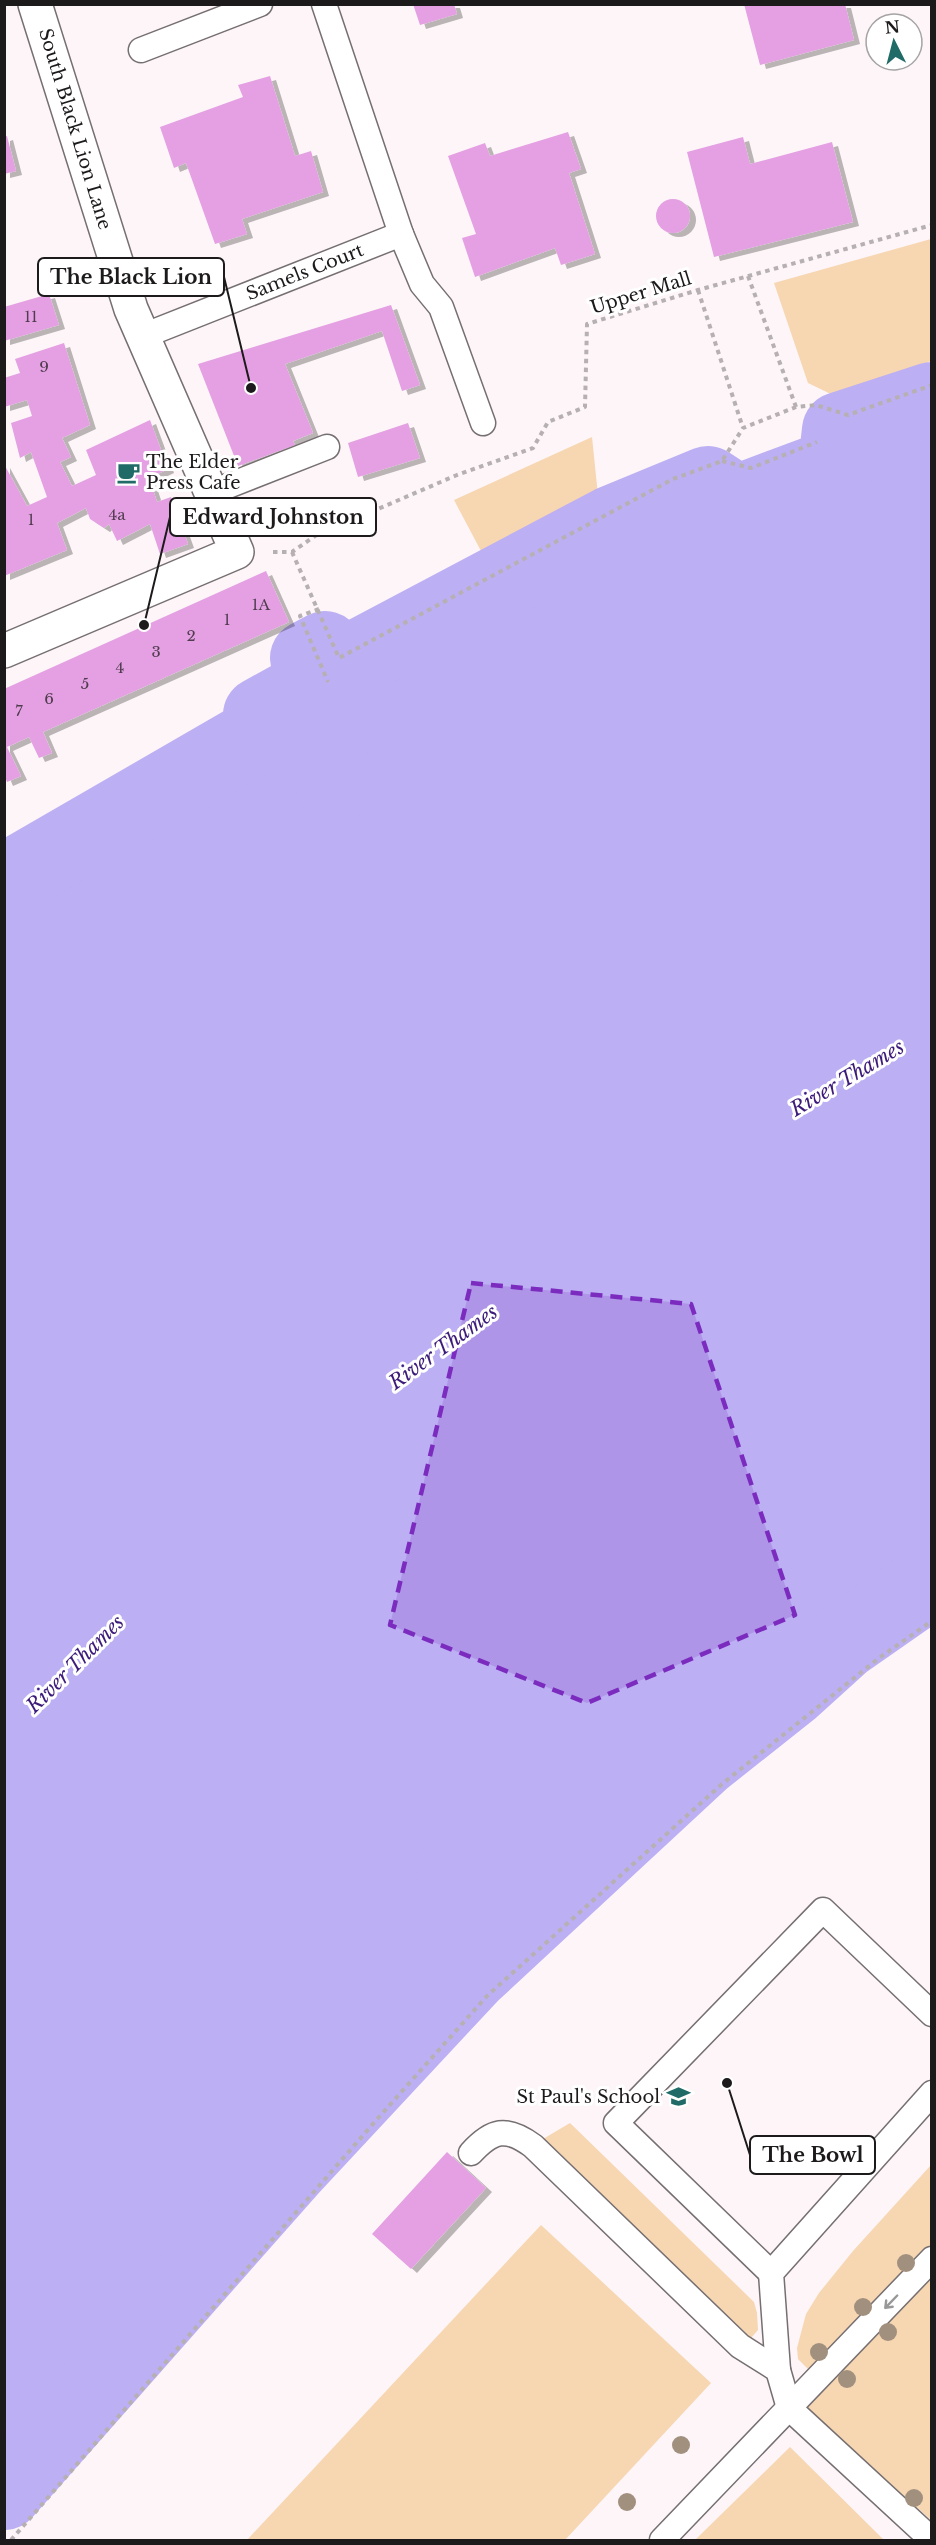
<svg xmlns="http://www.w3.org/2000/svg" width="936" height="2545" font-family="'Libre Baskerville',serif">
  <defs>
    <filter id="shadow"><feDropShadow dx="6" dy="4" stdDeviation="0" flood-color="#0004"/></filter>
  </defs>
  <rect width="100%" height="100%" fill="#fdf5f7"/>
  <path fill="#f7d6b2" d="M931 239V361L839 398 808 383 774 283Z
    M592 437 600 515 490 568 454 500Z
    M570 2123 754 2302 757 2313 758 2330 751 2338 543 2139Z
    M931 2165V2246L811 2372 798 2359 797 2348 806 2314 819 2293 853 2251Z
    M541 2225 711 2383 565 2540H247Z
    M931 2277V2520L805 2408Z
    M790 2447 884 2540H695Z"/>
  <path fill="#bcaff3" d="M931 400V1580L843 1642 790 1690 703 1759 470 1975 291 2167 5 2492V882L262 733 261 715 319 683 308 658 325 649 335 669 611 524 708 484 737 503 836 466 840 430Z"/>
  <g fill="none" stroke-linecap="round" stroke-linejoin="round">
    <path stroke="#bcaff3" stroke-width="76" d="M334 786 319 683 308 658 325 649 335 670 611 524 708 484 737 503 836 466 840 430 932 400
      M4 882 262 733 261 715 319 683 326 732
      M454 1870 470 1975 703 1759 790 1690 843 1642 932 1580
      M4 2492 291 2167 470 1975 463 1924"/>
  </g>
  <path fill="#e4a0e3" filter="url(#shadow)" d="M413 4H454L457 14 420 25Z
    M744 4H845L854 40 760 65Z
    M270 76 295 156 311 151 323 192 242 219 247 234 215 244 186 163 174 168 160 127 243 97 238 85Z
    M568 132 581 169 569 173 595 254 561 265 555 248 475 277 462 238 476 234 448 156 485 143 490 156Z
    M7 136 16 171 4 174V137Z
    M743 137 750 164 832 142 853 222 714 257 687 152Z
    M656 216a17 17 0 1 1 34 0a17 17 0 1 1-34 0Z
    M49 294 59 325 4 341V307Z
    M391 305 420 385 402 391 382 331 285 364 313 433 293 441 295 445 238 466 198 364Z
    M64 343 90 425 62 438 71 457 60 462 72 486 96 475 86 450 150 420 168 469 149 478 157 502 171 497 188 544 160 554 150 524 117 541 109 524 104 528 90 519 86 508 57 523 67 550 4 576V464L27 506 47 497 31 452 20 458 11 423 32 416 27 400 4 407V378L20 373 15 359Z
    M408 423 420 458 358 477 348 443Z
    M266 571 289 622 43 732 52 753 39 758 29 737 7 747 21 776 7 782 4 775V689Z
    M447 2152 486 2188 411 2269 372 2234Z"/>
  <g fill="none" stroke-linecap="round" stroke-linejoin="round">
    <defs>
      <g id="lane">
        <path d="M141 50 260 4"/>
        <path d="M401 234 422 284 441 307 483 423"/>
        <path id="s1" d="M143 336 401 234 324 4"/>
        <path d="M210 493 327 447"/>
        <path d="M471 2153C492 2130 506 2126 533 2146L740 2346 778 2370 789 2408 932 2540"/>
        <path d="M771 2273 616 2123 823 1910 932 2014"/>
        <path d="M778 2370 771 2273 932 2093"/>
        <path d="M662 2540 932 2259"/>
      </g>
      <path id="street" d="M4 651 237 552 131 309 35 4"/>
    </defs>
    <use href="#lane" stroke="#766f71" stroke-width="27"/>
    <use href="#street" stroke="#766f71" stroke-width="36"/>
    <path stroke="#b7b0b2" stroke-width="4" stroke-dasharray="4.5 4.5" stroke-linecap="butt" d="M748 276 796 407
      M698 290 743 428
      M722 461 751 468 817 442
      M273 552H292L315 536 457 475 533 448 548 422 585 407 587 324 698 290 932 225
      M292 552 339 658 673 479 722 461 743 428 796 407 816 405 848 415 932 385
      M319 609 300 616 328 682
      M11 2540 379 2117 487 1996 722 1784 879 1658 932 1621"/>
    <use href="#lane" stroke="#fff" stroke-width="24"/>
    <use href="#street" stroke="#fff" stroke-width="33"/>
  </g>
  <g fill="#a2907f">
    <circle cx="906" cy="2263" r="9"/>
    <circle cx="863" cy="2307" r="9"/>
    <circle cx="888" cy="2332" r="9"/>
    <circle cx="819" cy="2352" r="9"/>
    <circle cx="847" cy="2379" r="9"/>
    <circle cx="681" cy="2445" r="9"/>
    <circle cx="914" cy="2498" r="9"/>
    <circle cx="627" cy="2502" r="9"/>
  </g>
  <defs><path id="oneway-shaft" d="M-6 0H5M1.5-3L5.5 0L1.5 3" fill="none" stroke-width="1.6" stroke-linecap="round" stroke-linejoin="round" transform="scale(1.5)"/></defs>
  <use stroke="#999898" href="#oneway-shaft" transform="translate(891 2302) rotate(134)"/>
  <path fill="#7b2cbf" fill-opacity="0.2" stroke="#7b2cbf" stroke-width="4.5" stroke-dasharray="12 8" stroke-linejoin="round" d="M471 1283 691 1304 795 1615 587 1703 390 1625Z"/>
  <defs>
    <symbol id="cafe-bare" viewBox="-9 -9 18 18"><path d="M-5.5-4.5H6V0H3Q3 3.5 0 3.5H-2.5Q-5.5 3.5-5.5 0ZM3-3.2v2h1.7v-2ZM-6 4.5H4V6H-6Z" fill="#206b67" stroke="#fff" stroke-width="2.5" paint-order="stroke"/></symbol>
    <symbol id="school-bare" viewBox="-9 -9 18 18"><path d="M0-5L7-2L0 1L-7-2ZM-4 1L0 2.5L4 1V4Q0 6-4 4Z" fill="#206b67" stroke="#fff" stroke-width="2.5" paint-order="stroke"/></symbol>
  </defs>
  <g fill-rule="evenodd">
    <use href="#cafe-bare" x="112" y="456" width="33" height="33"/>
    <use href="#school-bare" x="662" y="2080" width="33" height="33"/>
  </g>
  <g text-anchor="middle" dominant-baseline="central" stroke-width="6" stroke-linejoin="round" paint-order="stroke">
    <g font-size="15" fill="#4f3c4d">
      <text x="31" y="316">11</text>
      <text x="44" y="366">9</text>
      <text x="117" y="514">4a</text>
      <text x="31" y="519">1</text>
      <text x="261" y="604">1A</text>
      <text x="227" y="619">1</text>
      <text x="191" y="635">2</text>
      <text x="156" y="651">3</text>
      <text x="120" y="667">4</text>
      <text x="85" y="683">5</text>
      <text x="49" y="698">6</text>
      <text x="19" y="710">7</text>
    </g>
    <g font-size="18" fill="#1d1a1b" stroke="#fff">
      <text transform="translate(75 129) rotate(73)">South Black Lion Lane</text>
      <text stroke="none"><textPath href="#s1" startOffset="174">Samels Court</textPath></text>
      <text transform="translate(641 293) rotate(-17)">Upper Mall</text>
    </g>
    <g font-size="18" fill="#1d1a1b" stroke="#fff" text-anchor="start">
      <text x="146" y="462">The Elder<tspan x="146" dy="21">Press Cafe</tspan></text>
      <text x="660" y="2097" text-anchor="end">St Paul's School</text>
    </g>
    <g font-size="20" font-style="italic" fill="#3d1b7a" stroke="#fff">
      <text transform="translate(847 1078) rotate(-31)">River Thames</text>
      <text transform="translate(443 1347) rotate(-36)">River Thames</text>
      <text transform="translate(75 1664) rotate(-45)">River Thames</text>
    </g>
  </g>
  <path fill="none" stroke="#1d1a1b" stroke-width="2" d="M251 388L224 277M144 625L170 517M727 2083L750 2155"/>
  <g fill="#1d1a1b" stroke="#fff" stroke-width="2">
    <circle cx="251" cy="388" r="6"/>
    <circle cx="144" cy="625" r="6"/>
    <circle cx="727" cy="2083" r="6"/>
  </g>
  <g fill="#fff" stroke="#1d1a1b" stroke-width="2">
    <rect x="38" y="258" width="186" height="38" rx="6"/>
    <rect x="170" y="498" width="206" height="38" rx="6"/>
    <rect x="750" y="2136" width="125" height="38" rx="6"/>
  </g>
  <g font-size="20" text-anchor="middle" font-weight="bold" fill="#1d1a1b">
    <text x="131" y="284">The Black Lion</text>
    <text x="273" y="524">Edward Johnston</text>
    <text x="813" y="2162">The Bowl</text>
  </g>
  <rect width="936" height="2545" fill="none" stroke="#1d1a1b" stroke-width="12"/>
  <g transform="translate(894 42) rotate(354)"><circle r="28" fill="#ffffff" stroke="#a5a3a4" stroke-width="1.5"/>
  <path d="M0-4.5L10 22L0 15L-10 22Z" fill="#206b67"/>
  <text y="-9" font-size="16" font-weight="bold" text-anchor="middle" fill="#1d1a1b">N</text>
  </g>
</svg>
